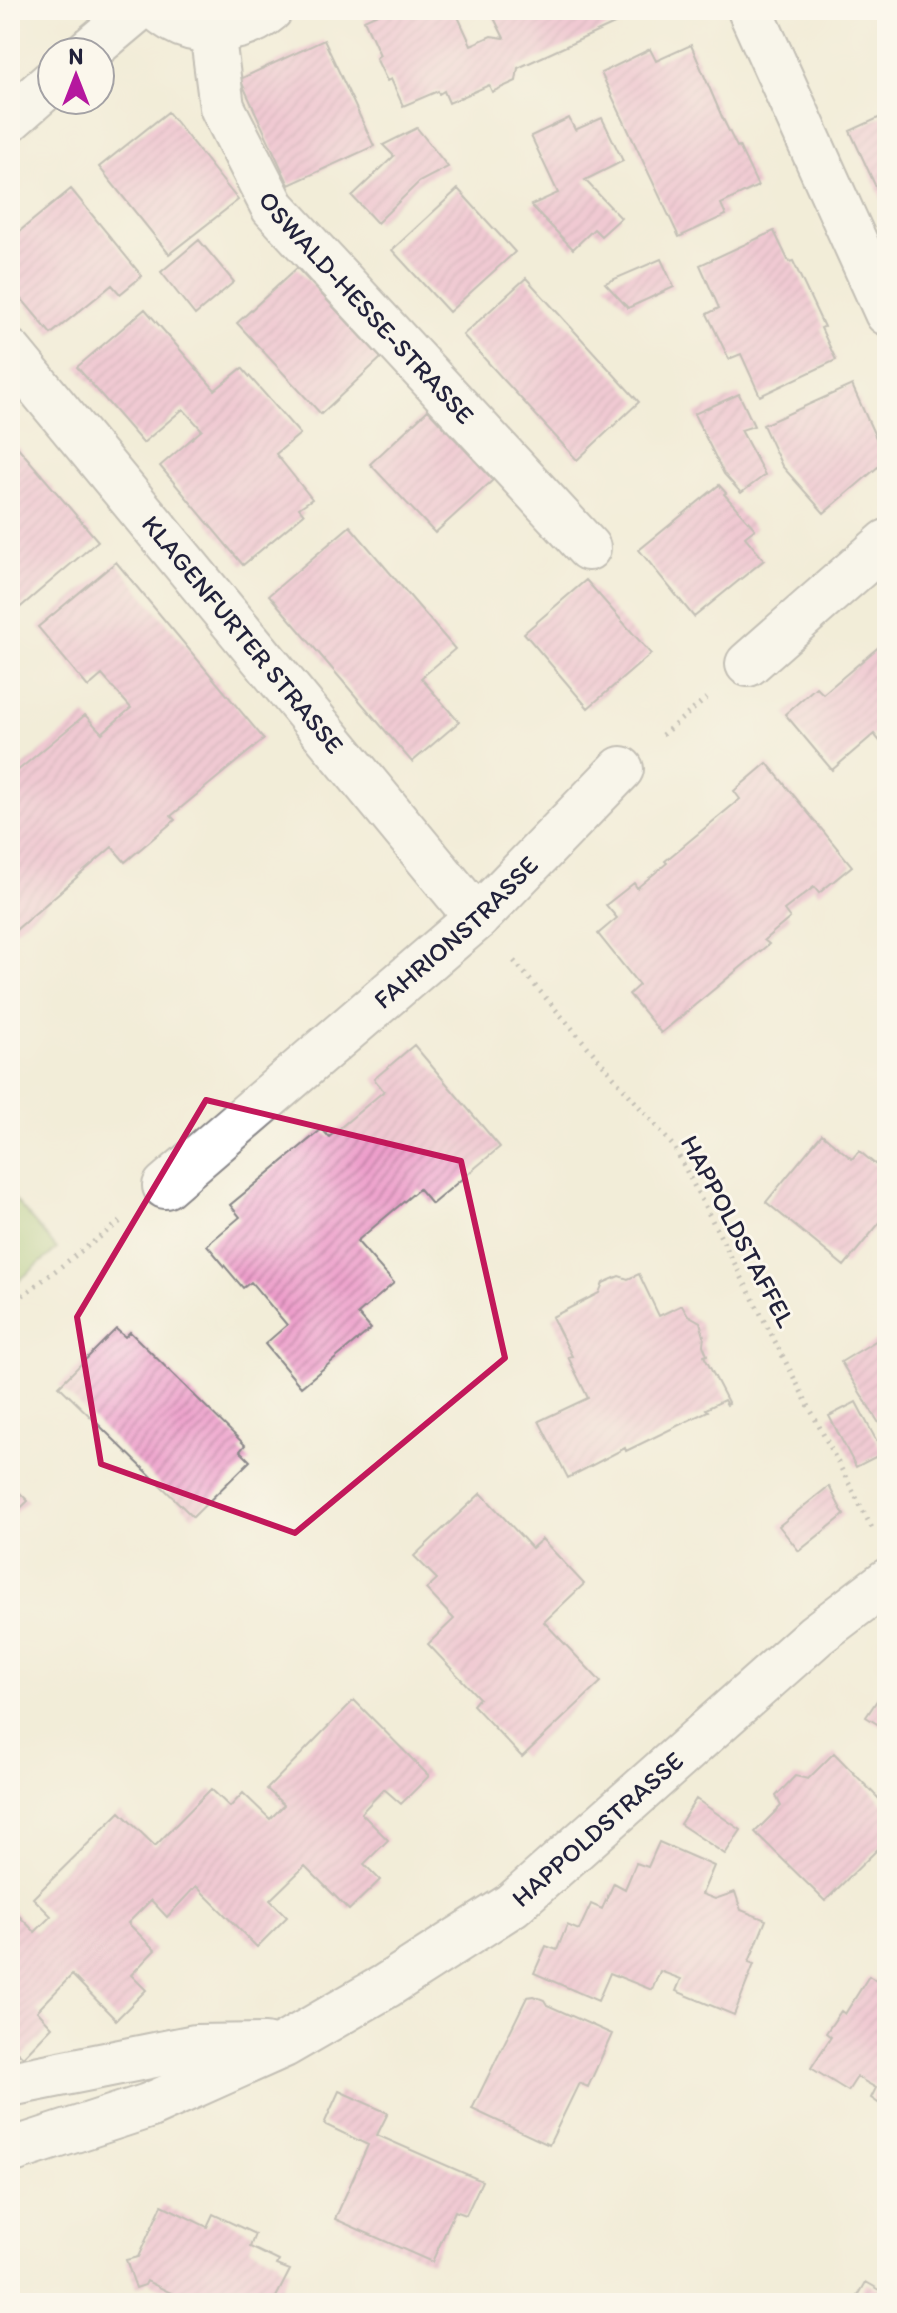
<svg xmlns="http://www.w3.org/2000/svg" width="897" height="2313" font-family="Itim,sans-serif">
  <defs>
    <pattern id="building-hatch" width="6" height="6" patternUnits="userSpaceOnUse" patternTransform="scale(2)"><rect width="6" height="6" fill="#ed9ecb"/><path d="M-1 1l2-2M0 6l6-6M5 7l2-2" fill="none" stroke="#c080a6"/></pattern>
  </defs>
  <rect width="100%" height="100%" fill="#fbf7ec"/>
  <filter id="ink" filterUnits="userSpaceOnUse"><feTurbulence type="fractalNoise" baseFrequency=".0125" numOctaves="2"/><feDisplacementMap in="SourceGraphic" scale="16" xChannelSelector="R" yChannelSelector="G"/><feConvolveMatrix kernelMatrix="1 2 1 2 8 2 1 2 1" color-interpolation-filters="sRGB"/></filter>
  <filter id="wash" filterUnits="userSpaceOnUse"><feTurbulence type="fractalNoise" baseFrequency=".006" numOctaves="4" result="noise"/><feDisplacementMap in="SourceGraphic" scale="32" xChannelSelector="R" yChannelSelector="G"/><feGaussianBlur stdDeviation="1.8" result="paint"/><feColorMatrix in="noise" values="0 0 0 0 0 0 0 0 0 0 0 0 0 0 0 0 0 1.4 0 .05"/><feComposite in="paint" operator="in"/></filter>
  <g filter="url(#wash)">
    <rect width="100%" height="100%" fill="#f2edd8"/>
    <path fill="#9dc26d" stroke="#607254" stroke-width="2" d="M10 1194 57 1249 10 1288Z"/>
    <g id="blocks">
      <path fill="url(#building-hatch)" d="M386 10H455L471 45 491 36 504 38 490 10H645L518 68 516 81 492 92 489 85 449 103 444 91 439 94 438 91 403 106 391 79 387 81 376 58 380 55 364 20Z
        M324 40 374 146 289 185 240 79Z
        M691 45 722 117 737 147 739 146 758 186 721 204 726 215 679 237 601 73 650 49 656 61Z
        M168 112 238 200 169 254 99 167Z
        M887 114V211L850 131Z
        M569 118 575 130 602 118 623 161 585 180 621 218 601 236 594 229 573 249 531 205 558 193 531 136Z
        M417 128 448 167 419 182 377 223 352 196 394 156 383 145Z
        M71 189 142 276 120 294 112 285 51 334 10 285V239Z
        M458 189 515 252 449 312 392 250Z
        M774 231 789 262 793 261 824 327 821 328 836 360 760 396 741 354 729 359 707 314 719 308 700 265Z
        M199 240 234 282 195 315 161 272Z
        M661 259 674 287 628 308 605 283Z
        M297 268 381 358 321 414 237 323Z
        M526 278 639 402 577 460 463 335Z
        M145 309 215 390 242 368 300 434 276 454 312 499 299 508 304 514 243 565 160 466 202 430 183 409 143 443 77 367Z
        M852 385 886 460 824 513 782 466 763 425Z
        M739 394 754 426 741 430 765 475 741 493 724 474 694 414Z
        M428 410 493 480 435 533 370 464Z
        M16 445 98 541 10 616V450Z
        M719 485 726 493 724 494 755 529 745 537 764 560 694 617 639 550Z
        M350 526 455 649 421 678 459 722 412 762 269 595Z
        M116 562 264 739 171 816 175 820 125 862 112 847 10 935V814L13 812 10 809V777L85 715 102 733 131 708 102 675 88 687 38 627Z
        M586 580 651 654 588 708 524 633Z
        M887 640V750L874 734 832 770 785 714 816 687 823 694Z
        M767 763 852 866 819 893 814 887 784 910 790 918 764 940 769 944 661 1033 629 994 639 985 598 934 617 918 606 905 634 883 637 888 667 863 665 861 740 799 734 791Z
        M414 1045 500 1147 432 1204 419 1189 357 1241 394 1283 358 1314 371 1329 301 1387 265 1344 287 1325 251 1282 243 1288 207 1245 240 1217 230 1205 322 1129 329 1137 384 1091 374 1079Z
        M822 1134 852 1159 859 1151 887 1174V1214L844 1266 766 1202Z
        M639 1274 659 1316 682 1305 688 1315 700 1322 704 1336 703 1345 707 1355 704 1356 729 1404 727 1405 724 1400 706 1409 708 1411 626 1451 625 1448 568 1478 539 1421 588 1398 568 1357 572 1356 552 1317 599 1293 603 1283 619 1276 628 1279Z
        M116 1329 125 1337 130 1332 245 1445 240 1451 250 1461 193 1517 59 1386Z
        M887 1334V1436L841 1362Z
        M856 1402 883 1453 856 1467 829 1416Z
        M10 1483 28 1501 10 1518Z
        M829 1486 844 1515 799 1551 779 1526Z
        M481 1493 532 1548 542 1539 584 1584 544 1622 601 1682 522 1757 473 1705 479 1698 428 1644 454 1619 426 1589 437 1579 414 1556Z
        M884 1690 887 1692V1730L866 1717Z
        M354 1700 429 1776 401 1804 384 1789 361 1813 388 1840 364 1864 380 1880 349 1910 305 1866 270 1900 287 1917 257 1947 196 1886 167 1917 151 1900 128 1923 155 1950 131 1975 146 1990 116 2020 72 1975 37 2011 52 2027 23 2057 10 2045V1907L35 1932 51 1916 33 1898 120 1812 155 1846 211 1789 230 1807 243 1793 270 1819 284 1805 267 1789Z
        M834 1753 887 1807V1840L825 1901 755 1832 781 1806 776 1796 795 1776 808 1779Z
        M696 1799 741 1830 725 1854 680 1824Z
        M659 1842 714 1866 702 1894 715 1899 735 1892 741 1910 766 1920 749 1962 754 1964 734 2015 676 1991 681 1979 660 1971 652 1990 610 1973 598 2001 534 1973 546 1946 557 1950 567 1925 579 1930 591 1904 602 1909 614 1883 625 1889 636 1863 648 1867Z
        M869 1976 887 1988V2109L871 2098 876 2088 857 2077 848 2091 811 2068 831 2037 826 2033 841 2011 845 2014Z
        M534 1996 544 2000 547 2005 612 2034 588 2087 579 2083 549 2145 472 2109 527 1997Z
        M339 2091 388 2113 377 2135 482 2181 466 2215 455 2211 432 2262 335 2219 368 2145 324 2124Z
        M162 2205 207 2227 213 2214 255 2234 250 2247 279 2261 277 2265 290 2270 273 2303H191L147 2281 145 2285 136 2288 126 2260 138 2257Z
        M866 2282 887 2294V2303H854Z"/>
    </g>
  </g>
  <g filter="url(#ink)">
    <use href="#blocks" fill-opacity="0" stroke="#8a888a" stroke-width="2"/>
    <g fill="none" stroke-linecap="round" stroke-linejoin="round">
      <defs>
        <g id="minor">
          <path d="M159 10C164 14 169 18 175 21 202 37 247 30 270 10"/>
          <path d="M750 10 887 313"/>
          <path id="s1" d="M212 31 222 107 273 207 588 548"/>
          <path d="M87 52 137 10"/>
          <path d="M10 119 52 82"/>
          <path id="s2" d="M10 352 477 918"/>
          <path d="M748 664 887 542"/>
          <path id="s3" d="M165 1186 477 918 621 769"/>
          <path d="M10 2084 195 2047 265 2046"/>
          <path id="s4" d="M10 2151 148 2106 284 2045 386 1986 512 1905 816 1635 887 1581"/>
        </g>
      </defs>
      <use href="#minor" stroke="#8a888a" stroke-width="48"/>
      <path stroke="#8a888a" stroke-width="5" stroke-dasharray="2 6" stroke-linecap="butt" d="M662 735 707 698
        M514 961 674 1147 872 1528
        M10 1305 121 1221"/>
      <use href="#minor" stroke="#fff" stroke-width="44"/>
    </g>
  </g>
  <path d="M0 0H897V2313H0ZM206 1100 461 1161 505 1358 295 1533 101 1464 77 1317Z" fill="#f2edd8" fill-opacity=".55" fill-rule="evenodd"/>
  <path fill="none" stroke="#c2185b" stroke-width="6" stroke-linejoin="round" d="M206 1100 461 1161 505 1358 295 1533 101 1464 77 1317Z"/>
  <g text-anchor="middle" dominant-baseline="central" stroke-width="6" stroke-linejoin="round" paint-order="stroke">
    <g font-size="26" fill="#22223b" stroke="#fbf7ec">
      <text stroke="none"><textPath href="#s1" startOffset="326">OSWALD-HESSE-STRASSE</textPath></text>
      <text stroke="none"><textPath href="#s2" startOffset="366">KLAGENFURTER STRASSE</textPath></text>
      <text stroke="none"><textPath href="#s3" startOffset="386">FAHRIONSTRASSE</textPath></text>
      <text transform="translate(738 1231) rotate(62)">HAPPOLDSTAFFEL</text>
      <text stroke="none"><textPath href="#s4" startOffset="676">HAPPOLDSTRASSE</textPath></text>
    </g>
  </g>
  <rect width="897" height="2313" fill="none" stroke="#fbf7ec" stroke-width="40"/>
  <g transform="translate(76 76)"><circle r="38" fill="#fbf7ec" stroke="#a4a2a5" stroke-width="2"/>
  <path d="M0-6L14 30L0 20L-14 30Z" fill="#b5179e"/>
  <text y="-12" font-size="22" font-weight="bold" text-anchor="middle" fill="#22223b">N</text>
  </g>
</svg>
